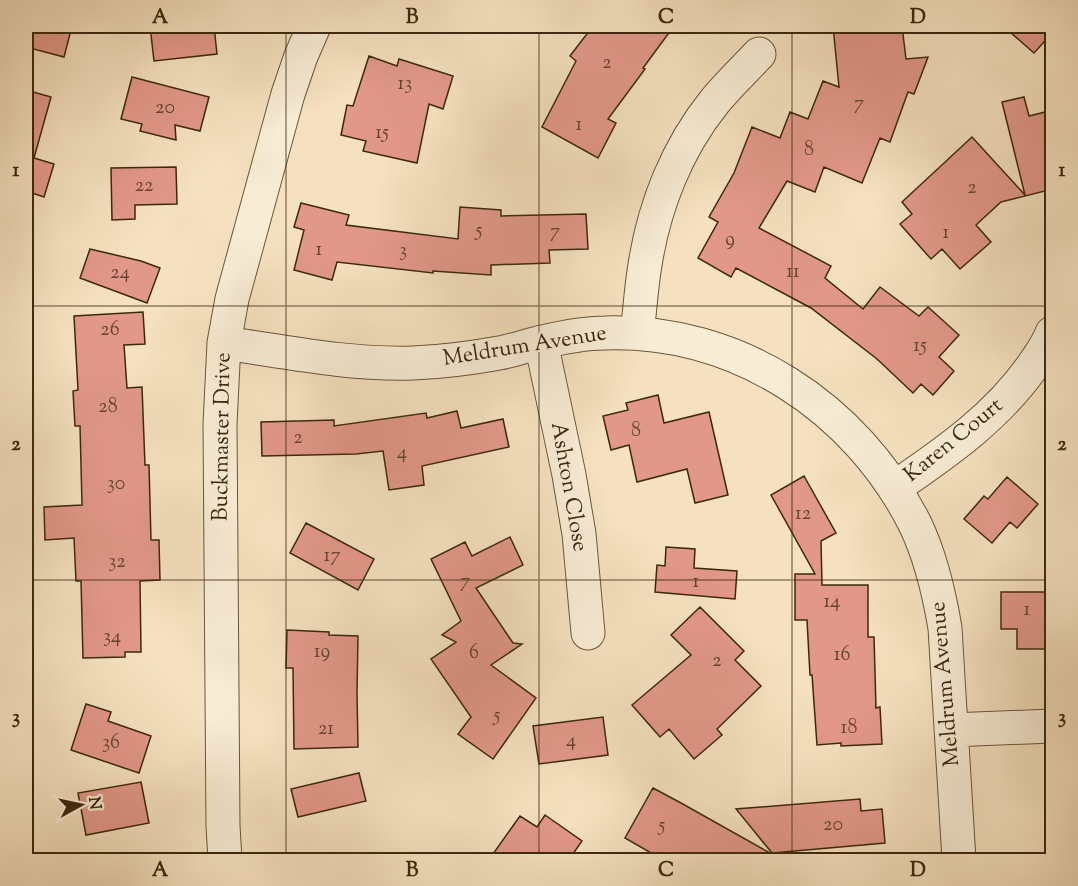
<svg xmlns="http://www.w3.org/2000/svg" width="1078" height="886" font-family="'Sorts Mill Goudy',serif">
  <rect width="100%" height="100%" fill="#f5e1bf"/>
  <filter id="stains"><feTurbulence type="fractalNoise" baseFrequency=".00333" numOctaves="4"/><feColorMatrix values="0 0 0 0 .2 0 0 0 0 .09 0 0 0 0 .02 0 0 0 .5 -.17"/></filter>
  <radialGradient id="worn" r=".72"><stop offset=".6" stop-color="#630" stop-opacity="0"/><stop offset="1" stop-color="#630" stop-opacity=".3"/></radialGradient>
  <path fill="#e29889" stroke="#3c280e" stroke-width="1.5" d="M26 26H72L64 57 26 47Z
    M150 26H214L217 54 154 61Z
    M593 26H674L643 68 645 69 608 119 616 123 598 158 542 127 576 61 570 56Z
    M833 26H902L906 59 928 57 914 94 908 92 890 142 880 138 862 183 824 167 815 192 787 181 759 228 831 266 825 278 863 309 880 287 919 316 928 307 959 335 939 357 954 371 933 395 921 384 913 393 877 359 811 308 736 268 731 277 698 258 718 222 709 217 734 173 752 127 780 138 790 112 808 119 823 81 839 87Z
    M1003 26H1053V32L1034 53Z
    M369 56 397 66 399 59 453 76 443 109 429 104 417 163 363 151 366 141 341 135 347 105 353 106Z
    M132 77 209 97 200 131 175 125 176 140 140 131 142 124 121 119Z
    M26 90 51 97 34 158 54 164 44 197 26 191Z
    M1024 97 1029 116 1053 110V189L1001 202 976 225 991 242 960 269 942 249 931 259 900 224 912 214 902 202 972 137 1025 195 1002 102Z
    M176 167 177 204 135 205V219L112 220 111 168Z
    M301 203 349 215 346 225 458 239 460 207 501 210V216L586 214 588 249 549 250 550 263 491 265V275L433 271V273L337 262 332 280 294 270 304 230 294 227Z
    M90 249 141 261 160 268 147 303 80 278Z
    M143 312 145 344 124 345 127 388 142 387 145 465H149L151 540H159L160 580 140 581 141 652H125V657L83 658 81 581H76L74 538 45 540 44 507 82 505 80 426H75L73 391 78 390 74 316Z
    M658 395 664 423 709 412 728 495 695 503 687 469 637 482 629 445 611 450 603 416 628 410 626 403Z
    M457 411 461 428 503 419 509 447 422 466 424 485 389 490 383 451 356 454 262 456 261 422 334 420V426L426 413 427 418Z
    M804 476 836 533 821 541 822 585H868V637H874L876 708 880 707 882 744 841 746V743L817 745 812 675H810L807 620H795V574H815L771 495Z
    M1007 477 1038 504 1017 528 1010 522 992 543 964 519 984 496 988 499Z
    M306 523 374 559 358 590 290 553Z
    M510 537 523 565 476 588 513 643 522 644 491 665 536 698 493 759 458 734 471 717 431 659 456 642 442 635 461 621 431 559 465 542 472 556Z
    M666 547 695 549 694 568 737 571 735 599 655 592 657 565 665 566Z
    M1001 592H1053V649H1017V629H1001Z
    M700 607 744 651 735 660 761 686 717 729 722 735 694 759 669 729 660 737 632 705 691 655 671 635Z
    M287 630 329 632V635L358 636 357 693 358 747 294 749 293 668H286Z
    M86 704 111 712 108 721 151 736 139 773 71 750Z
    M603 717 608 755 539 764 533 726Z
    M359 773 366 801 298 817 291 789Z
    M141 782 149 823 86 835 78 793Z
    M653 788 681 803 770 853 737 856 747 861H665L625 838Z
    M860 799 861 811 882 809 885 843 772 853 736 809Z
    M545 815 582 841 568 861H488L520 816 537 827Z"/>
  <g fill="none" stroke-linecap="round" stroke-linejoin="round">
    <defs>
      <path id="minor" d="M637 333C640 311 641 288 645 265 654 206 677 148 715 101 728 85 744 70 759 54
        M541 342 569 475 579 534 588 633
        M224 343C287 352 350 365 413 363 440 362 472 358 499 353 512 351 525 346 538 343 559 338 583 333 605 333 737 329 856 407 915 524 931 557 939 592 945 628L959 860
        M894 488C947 452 1000 415 1036 361 1042 352 1048 344 1052 333
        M951 730 1052 726
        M225 860 223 826 220 424 224 343 232 299 288 94 301 56 314 26"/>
    </defs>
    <use href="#minor" stroke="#6a563a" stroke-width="35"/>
    <use href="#minor" stroke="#f8ecd5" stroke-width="33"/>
  </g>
  <path fill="none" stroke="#3c280e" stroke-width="1.5" stroke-opacity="0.55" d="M286 26V860M539 26V860M792 26V860M26 306H1052M26 580H1052"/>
  <g text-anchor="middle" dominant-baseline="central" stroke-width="4.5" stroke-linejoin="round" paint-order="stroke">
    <g font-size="20" fill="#66442d">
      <text x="607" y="63">2</text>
      <text x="405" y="84">13</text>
      <text x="859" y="104">7</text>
      <text x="165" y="108">20</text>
      <text x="579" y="125">1</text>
      <text x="382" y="133">15</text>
      <text x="809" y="150">8</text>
      <text x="144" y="186">22</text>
      <text x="972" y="188">2</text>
      <text x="479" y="231">5</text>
      <text x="555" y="232">7</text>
      <text x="946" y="233">1</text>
      <text x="730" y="240">9</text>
      <text x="319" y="250">1</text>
      <text x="403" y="251">3</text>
      <text x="793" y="272">11</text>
      <text x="120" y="273">24</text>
      <text x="110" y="330">26</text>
      <text x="920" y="346">15</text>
      <text x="108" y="407">28</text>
      <text x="636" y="431">8</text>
      <text x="298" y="438">2</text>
      <text x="402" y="453">4</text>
      <text x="116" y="484">30</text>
      <text x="803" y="514">12</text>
      <text x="332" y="556">17</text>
      <text x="117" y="562">32</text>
      <text x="465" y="582">7</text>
      <text x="696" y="582">1</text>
      <text x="832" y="602">14</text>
      <text x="1027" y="610">1</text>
      <text x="112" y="637">34</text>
      <text x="322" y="652">19</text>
      <text x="474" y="653">6</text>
      <text x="842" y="655">16</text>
      <text x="717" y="661">2</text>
      <text x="497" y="716">5</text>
      <text x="849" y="728">18</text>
      <text x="326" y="729">21</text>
      <text x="571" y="741">4</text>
      <text x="111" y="743">36</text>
      <text x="833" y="825">20</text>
      <text x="662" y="826">5</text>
    </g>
    <g font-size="22" fill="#3c280e" stroke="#f8ecd5">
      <text transform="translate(525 347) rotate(-9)">Meldrum Avenue</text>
      <text transform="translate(223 437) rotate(-89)">Buckmaster Drive</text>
      <text transform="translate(954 441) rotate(-39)">Karen Court</text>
      <text transform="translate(568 487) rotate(80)">Ashton Close</text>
      <text transform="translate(946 684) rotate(-95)">Meldrum Avenue</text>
    </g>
  </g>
  <rect width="1078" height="886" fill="none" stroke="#f5e1bf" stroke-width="66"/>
  <g transform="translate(81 805) rotate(82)" stroke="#f8ecd5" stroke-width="4.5" paint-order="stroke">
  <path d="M0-4.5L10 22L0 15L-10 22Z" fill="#3c280e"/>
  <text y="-9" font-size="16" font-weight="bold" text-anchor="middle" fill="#3c280e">N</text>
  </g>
  <rect x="33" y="33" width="1012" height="820" fill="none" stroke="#3c280e" stroke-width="2"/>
  <g font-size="20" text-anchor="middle" font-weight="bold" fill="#3c280e">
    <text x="160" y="23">A</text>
    <text x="412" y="23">B</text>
    <text x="666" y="23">C</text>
    <text x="918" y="23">D</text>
    <text x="16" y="176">1</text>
    <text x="1062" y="176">1</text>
    <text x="16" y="450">2</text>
    <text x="1062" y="450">2</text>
    <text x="16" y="723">3</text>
    <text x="1062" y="723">3</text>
    <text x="160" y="876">A</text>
    <text x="412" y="876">B</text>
    <text x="666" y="876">C</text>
    <text x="918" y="876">D</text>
  </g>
  <rect width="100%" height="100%" filter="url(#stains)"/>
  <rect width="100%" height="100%" fill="url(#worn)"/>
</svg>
